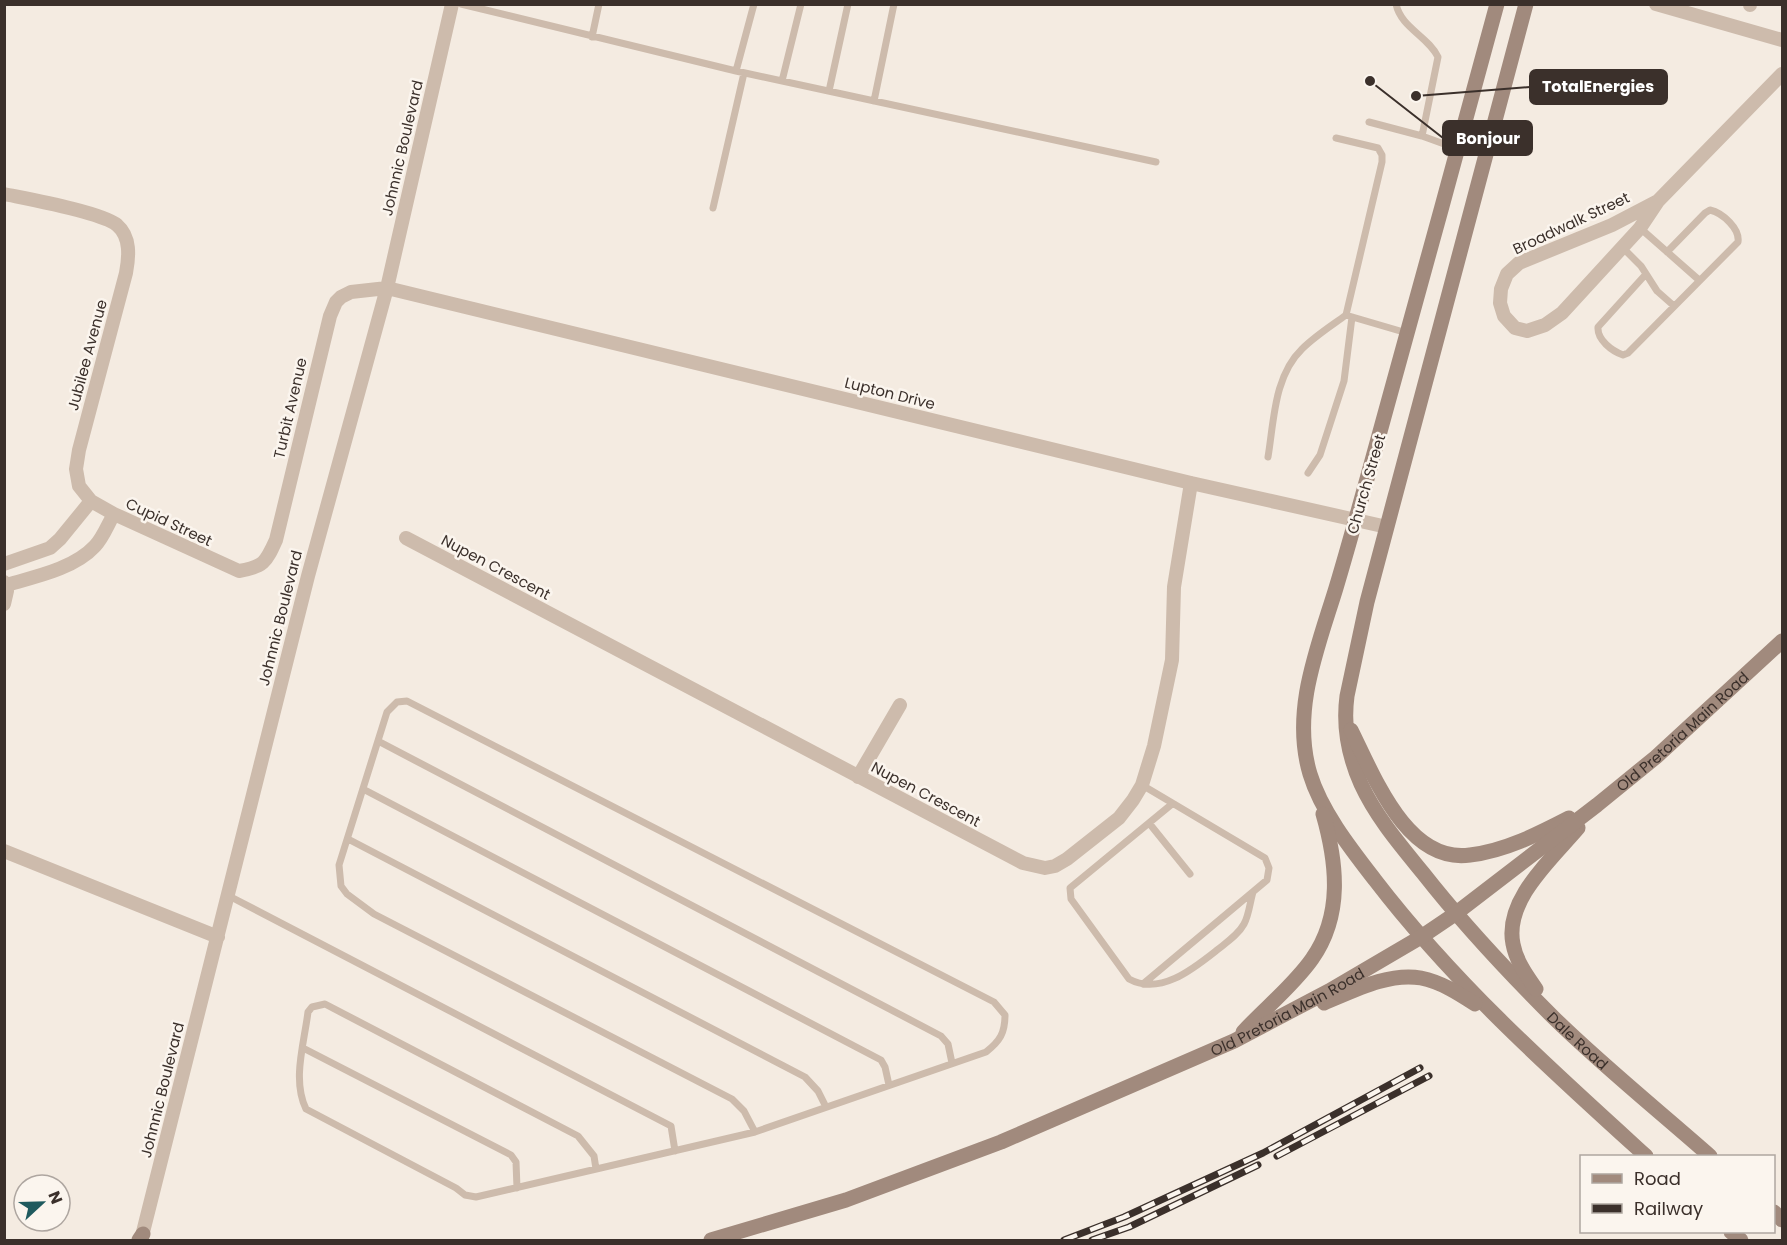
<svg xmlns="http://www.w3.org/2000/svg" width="1787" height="1245" font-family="Poppins,sans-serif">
  <rect width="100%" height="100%" fill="#f4ebe1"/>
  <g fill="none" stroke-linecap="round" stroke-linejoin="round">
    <path stroke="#cdbbac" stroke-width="7" d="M461 4 736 71 1156 162
      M1396 4C1401 28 1428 36 1438 57L1422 136
      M592 37 599 4
      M736 71 754 4
      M782 81 801 4
      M829 91 848 4
      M874 101 894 4
      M1369 122 1422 136 1458 149
      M713 208 744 73
      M1640 228 1699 280
      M1622 247 1641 266 1657 291 1674 306
      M1646 274 1598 327C1597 340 1612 351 1623 355L1628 353 1738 242C1740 229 1723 213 1710 210L1705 213 1667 252
      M1349 316 1407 333
      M1268 457C1274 421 1274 376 1302 349 1315 336 1331 326 1346 315L1382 162V155L1378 148 1336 138
      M1308 473 1320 455 1344 381 1352 317
      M378 741 941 1036 948 1044 952 1063
      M1142 785 1265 858 1269 868 1267 880 1143 984
      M363 789 881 1060 885 1067 889 1085
      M1172 804 1070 888 1071 899 1129 979C1160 996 1193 969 1217 950 1227 942 1238 935 1244 924 1249 915 1250 902 1253 892
      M1149 823 1190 874
      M348 839 805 1077 818 1091 826 1107
      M229 896 671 1126 675 1151
      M303 1048 511 1155 516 1162 517 1188
      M596 1169 594 1156 578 1136 325 1004 312 1007 308 1012C304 1044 292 1080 306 1109L456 1188 465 1195 476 1197 755 1132 986 1052C1000 1041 1005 1033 1005 1015L994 1002 407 701 397 702 387 712 339 865 341 886 347 894 374 914 732 1099 744 1111 755 1132"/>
    <path stroke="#cdbbac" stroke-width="14" d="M1656 4 1782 40
      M1750 4V5
      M4 194C28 199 101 212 117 225 131 237 129 257 126 273L79 450 76 469 79 486 91 501 114 514 239 571C264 567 266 562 276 540L330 316 336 302 341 297 351 292 387 288 1191 483 1387 527
      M1658 201 1612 225 1519 263 1507 274 1501 289 1500 303 1504 316 1515 328 1527 331 1545 325 1562 313 1640 228 1658 201 1782 74
      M406 538 1023 863 1045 868 1055 866 1067 859 1119 818 1133 800 1142 785 1154 746 1172 660 1174 587 1191 483
      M4 564 50 548 60 539 91 501
      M4 582 7 591 4 604
      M6 585C34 577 74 569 95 546 103 538 108 524 114 514
      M858 777 900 705
      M4 851 218 937
      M141 1240 308 576 387 288 452 4"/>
    <g stroke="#a18a7d" stroke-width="15">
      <path d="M1497 4C1455 159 1413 313 1370 468 1359 508 1348 548 1336 588 1318 647 1291 711 1310 774 1321 811 1351 849 1375 880 1454 983 1550 1069 1646 1156"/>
      <path id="s1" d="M1526 4 1367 602 1347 696C1343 726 1349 757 1361 784 1376 817 1401 846 1423 873 1463 924 1508 972 1554 1018 1603 1066 1659 1111 1710 1156"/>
      <path d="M1351 730C1374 776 1407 864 1470 855 1505 851 1538 834 1569 818"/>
      <path d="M1536 989C1527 976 1516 961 1513 944 1504 900 1552 859 1578 828"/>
      <path d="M1324 1003C1353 991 1389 972 1421 978 1441 982 1458 993 1475 1004"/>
      <path d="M1243 1032C1265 1008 1293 986 1312 959 1343 915 1337 863 1323 814"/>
      <path d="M1774 1212 1782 1220"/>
      <path d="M1731 1232 1741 1240"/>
      <path d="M139 1240 143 1234"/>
      <path id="s2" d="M711 1240 846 1200 1001 1142 1234 1041 1329 991 1421 937 1455 914 1597 805 1656 757 1782 641"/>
    </g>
    <defs>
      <path id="rail" d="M1277 1156 1429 1076
        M1064 1240 1124 1217 1263 1153 1420 1068
        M1092 1240 1129 1227 1258 1165"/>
    </defs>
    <use href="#rail" stroke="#3b302b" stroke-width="7"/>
    <use href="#rail" stroke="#fbf5ee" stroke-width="4.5" stroke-dasharray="14" stroke-linecap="butt"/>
  </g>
  <g text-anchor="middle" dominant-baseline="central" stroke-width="5" stroke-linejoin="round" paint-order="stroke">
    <g font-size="15" fill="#3b302b" stroke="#fbf5ee">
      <text transform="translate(402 148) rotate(-77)">Johnnic Boulevard</text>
      <text transform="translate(1571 223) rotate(-25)">Broadwalk Street</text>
      <text transform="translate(87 355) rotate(-75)">Jubilee Avenue</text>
      <text transform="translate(890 393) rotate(14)">Lupton Drive</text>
      <text transform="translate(290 408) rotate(-77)">Turbit Avenue</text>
      <text transform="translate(1366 484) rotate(-74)">Church Street</text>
      <text transform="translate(169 522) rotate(25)">Cupid Street</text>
      <text transform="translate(496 567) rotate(28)">Nupen Crescent</text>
      <text transform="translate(280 618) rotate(-76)">Johnnic Boulevard</text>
      <text stroke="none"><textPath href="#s2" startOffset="1107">Old Pretoria Main Road</textPath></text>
      <text transform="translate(926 794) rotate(28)">Nupen Crescent</text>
      <text stroke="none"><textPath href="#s2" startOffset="621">Old Pretoria Main Road</textPath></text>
      <text stroke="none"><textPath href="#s1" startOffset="1142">Dale Road</textPath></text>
      <text transform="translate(162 1090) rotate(-76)">Johnnic Boulevard</text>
    </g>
  </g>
  <path fill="none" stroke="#3b302b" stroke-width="2" d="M1416 96L1530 87M1370 81L1443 138"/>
  <g fill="#3b302b" stroke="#fbf5ee" stroke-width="2">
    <circle cx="1416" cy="96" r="6"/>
    <circle cx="1370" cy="81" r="6"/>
  </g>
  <g fill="#3b302b" stroke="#3b302b" stroke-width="2">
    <rect x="1530" y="70" width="137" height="34" rx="6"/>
    <rect x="1443" y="121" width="89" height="34" rx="6"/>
  </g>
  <g font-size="16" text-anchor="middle" font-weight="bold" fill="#fff">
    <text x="1598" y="92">TotalEnergies</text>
    <text x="1488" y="144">Bonjour</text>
  </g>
  <rect width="1787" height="1245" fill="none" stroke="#3b302b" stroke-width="12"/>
  <rect x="1580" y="1155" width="195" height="78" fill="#fbf5ee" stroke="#aea6a0" stroke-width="1.5"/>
  <rect x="1592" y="1174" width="30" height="9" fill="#a18a7d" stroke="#aea6a0" stroke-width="1.5"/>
  <text x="1634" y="1185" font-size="18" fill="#3b302b">Road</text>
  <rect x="1592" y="1204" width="30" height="9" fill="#3b302b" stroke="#aea6a0" stroke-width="1.5"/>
  <text x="1634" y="1215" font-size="18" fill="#3b302b">Railway</text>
  <g transform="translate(42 1203) rotate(68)"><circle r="28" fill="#fbf5ee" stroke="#aea6a0" stroke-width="1.5"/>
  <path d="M0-4.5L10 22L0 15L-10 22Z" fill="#1f5a5e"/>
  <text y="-9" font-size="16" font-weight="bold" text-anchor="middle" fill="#3b302b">N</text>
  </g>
</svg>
